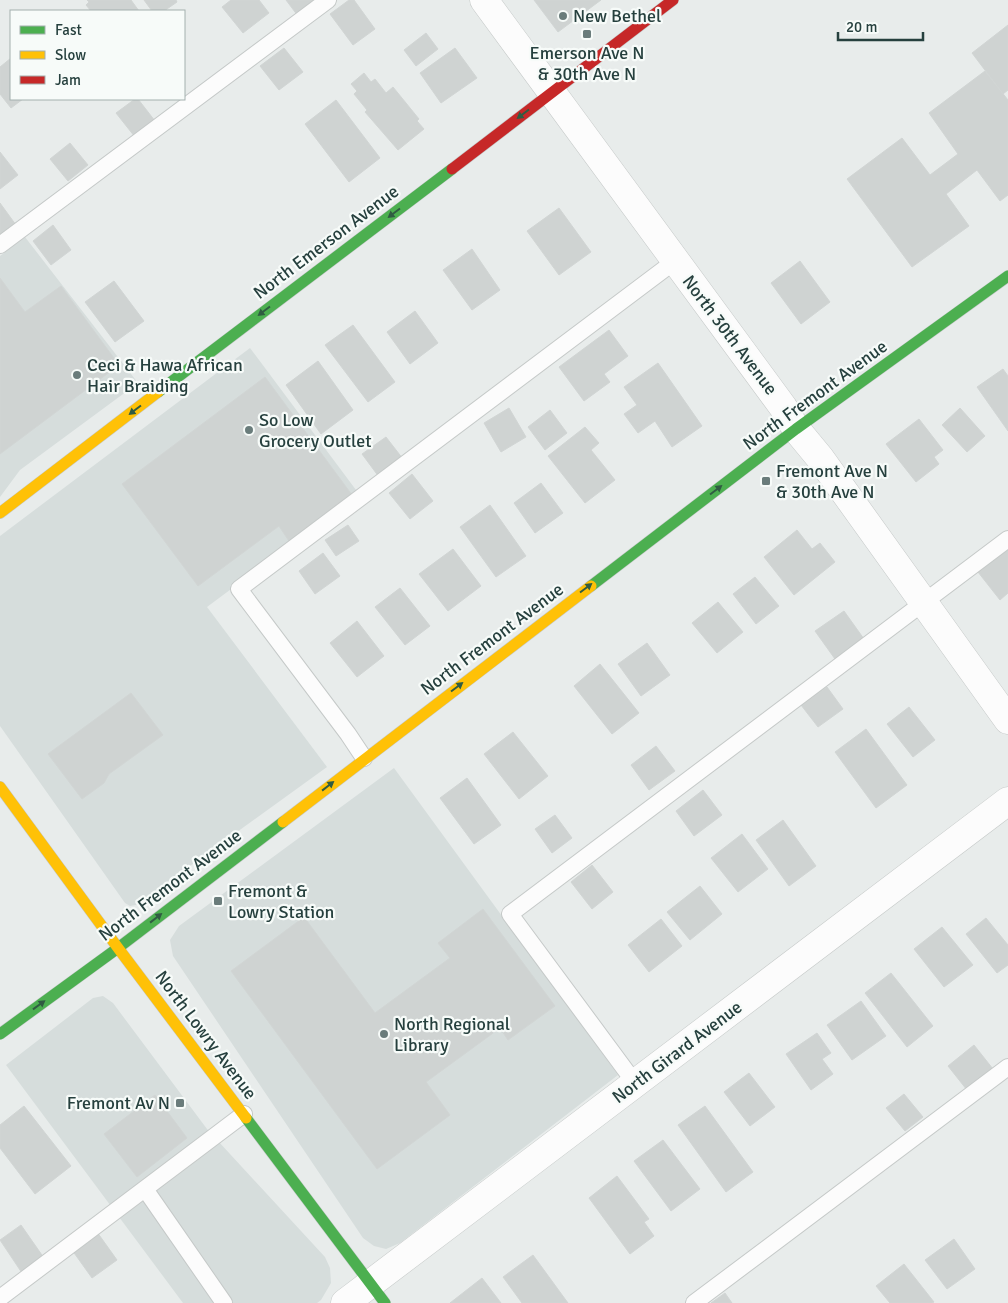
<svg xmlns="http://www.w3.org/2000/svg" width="1008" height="1303" font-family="Signika,sans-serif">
  <rect width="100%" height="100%" fill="#e8eceb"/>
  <path fill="#d6dddc" d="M25 237 138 383 20 470 0 497V256Z
    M250 348 359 494 207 607 327 767 136 905 130 906 125 903 0 726V536Z
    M394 768 618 1075 400 1243 386 1249 374 1246 363 1238 173 956 170 940 179 926Z
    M103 996 113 1003 207 1129 325 1257 330 1268 331 1283 321 1300 317 1303H183L6 1065 93 998Z"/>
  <path fill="#cfd3d2" stroke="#d1d5d4" d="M87 0H131L139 11H91L86 5 89 2Z
    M144 0H176L177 2 164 11H152Z
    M231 0H259L269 13 243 33 222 7Z
    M286 0H319L298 16Z
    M349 0H354L375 29 353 45 330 14Z
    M534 0H601L558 32Z
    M1008 25V90L1003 94 972 53Z
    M426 33 438 49 416 66 404 50Z
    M284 48 303 72 279 90 260 66Z
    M455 48 477 78 441 103 420 73Z
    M11 58V99H23L11 108 0 94V67Z
    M985 71 1008 100V195L1000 201 977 170 946 194 969 226 912 267 847 179 902 138 930 175 958 154 929 113Z
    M364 73 371 82 375 79 386 93 393 87 419 119 417 121 424 129 398 150 365 112 367 110 354 94 357 91 351 84Z
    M135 99H138L155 121 135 137 116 113Z
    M336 100 380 158 349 182 305 124Z
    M70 143 88 165 68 181 50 159Z
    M0 152 18 175 0 189Z
    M0 203 16 225 0 237Z
    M559 208 591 252 559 275 527 231Z
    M53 225 71 250 51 265 33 241Z
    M472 249 500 290 472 310 443 270Z
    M800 261 830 302 801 324 771 283Z
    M0 278 25 312 61 286 119 365 0 454Z
    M114 281 144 321 115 342 85 302Z
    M415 311 438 343 410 364 387 332Z
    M353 325 395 382 368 402 325 345Z
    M609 330 628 356 604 374 610 382 584 401 559 367Z
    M318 361 353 410 321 434 286 385Z
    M658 363 702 426 672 447 655 421 638 433 624 414 637 405 624 387Z
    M1003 369 1008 376V431L977 387Z
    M265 377 352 495 289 541 279 526 198 586 122 484Z
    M509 408 526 437 501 452 484 423Z
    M960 408 985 436 967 452 942 425Z
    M550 410 567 433 545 450 528 427Z
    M919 419 943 450 934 457 939 464 916 482 886 444Z
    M585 427 599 443 591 450 615 480 585 503 548 456Z
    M386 437 403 459 379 477 362 454Z
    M412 474 433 501 410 519 389 493Z
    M541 483 563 513 535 533 514 503Z
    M490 505 526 556 496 577 460 527Z
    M348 525 359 541 336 556 325 540Z
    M797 530 812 549 820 543 835 562 794 595 764 557Z
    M453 549 481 586 448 611 419 574Z
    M1008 549V593L1000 600 978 572Z
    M323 553 340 576 315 594 299 571Z
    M755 577 779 606 756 624 733 594Z
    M400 588 430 626 405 645 375 607Z
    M718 602 743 632 717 653 692 623Z
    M844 611 864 639 835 659 815 631Z
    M357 621 384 656 357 677 330 643Z
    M647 643 670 675 641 696 618 664Z
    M600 664 639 713 612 734 574 686Z
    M827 687 843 709 818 727 801 705Z
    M131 693 163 735 109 774 104 783 82 799 48 754Z
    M909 707 935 740 913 757 887 724Z
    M866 729 907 785 876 808 835 752Z
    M513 732 548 776 519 799 484 754Z
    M656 746 675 771 649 790 631 765Z
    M467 778 501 825 474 844 440 798Z
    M703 790 722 815 694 836 676 811Z
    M555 815 572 838 552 853 535 829Z
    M783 820 816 866 789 886 756 840Z
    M742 834 768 869 738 892 711 858Z
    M592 865 613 892 592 909 571 882Z
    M700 886 722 914 690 940 667 912Z
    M483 909 555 1006 508 1040 500 1028 426 1082 450 1115 377 1169 231 971 304 917 375 1013 450 958 438 943Z
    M986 918 1008 945V965L997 973 966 934Z
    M661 919 682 946 649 972 628 945Z
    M942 927 973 965 944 987 914 949Z
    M891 973 933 1026 907 1047 865 993Z
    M861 1001 886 1036 852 1060 827 1025Z
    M817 1033 831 1053 822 1059 833 1074 811 1090 786 1054Z
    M974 1045 993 1069 967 1090 948 1066Z
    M749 1073 775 1107 750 1126 724 1092Z
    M904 1094 923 1117 905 1131 886 1108Z
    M155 1095 187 1138 137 1177 104 1134Z
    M24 1106 71 1166 35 1194 0 1148V1125Z
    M705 1106 753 1172 726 1192 678 1125Z
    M663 1140 700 1189 671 1211 634 1161Z
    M617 1176 649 1219 644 1222 654 1236 630 1254 589 1198Z
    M21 1225 44 1258 22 1273 0 1240Z
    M97 1232 117 1260 92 1278 72 1250Z
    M954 1239 975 1269 947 1289 925 1260Z
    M533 1255 568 1303H522L503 1277Z
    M904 1264 934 1302 932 1303H890L876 1286Z
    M482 1278 501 1303H450Z
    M725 1293 732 1303H711Z"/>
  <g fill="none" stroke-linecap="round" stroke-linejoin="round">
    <defs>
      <path id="lane" d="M0 245 328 0
        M364 758 348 734 239 589 675 261
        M635 1083 510 914 1008 539
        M145 1189 224 1303
        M0 1298 244 1114
        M694 1303 1008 1067"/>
      <path id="street" d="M484 0 783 407 796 429 820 458 1008 720
        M345 1303 1008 801"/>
      <path id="fast" d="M158 392 452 169
        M591 586 796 429 1008 276
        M0 1034 118 948 283 822
        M246 1118 385 1303"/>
      <path id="slow" d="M0 513 158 392
        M0 787 118 948 246 1118
        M283 822 591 586"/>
      <path id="jam" d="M452 169 673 0"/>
    </defs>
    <use href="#lane" stroke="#c5c9c8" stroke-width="18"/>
    <use href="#street" stroke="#c5c9c8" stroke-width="29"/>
    <use href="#fast" stroke="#c4c9c9" stroke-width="12"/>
    <use href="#slow" stroke="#c4c9c9" stroke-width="12"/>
    <use href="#jam" stroke="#c4c9c9" stroke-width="12"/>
    <use href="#lane" stroke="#fcfcfc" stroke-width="16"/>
    <use href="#street" stroke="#fcfcfc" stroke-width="28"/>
    <use href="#fast" stroke="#4caf50" stroke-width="11"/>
    <use href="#slow" stroke="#ffc107" stroke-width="11"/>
    <use href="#jam" stroke="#c62828" stroke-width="11"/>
  </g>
  <defs><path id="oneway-solid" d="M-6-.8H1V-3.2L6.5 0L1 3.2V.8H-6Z" transform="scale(1.25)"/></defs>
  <g fill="#305c42">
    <use href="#oneway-solid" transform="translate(523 114) rotate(143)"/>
    <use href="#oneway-solid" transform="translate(394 213) rotate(143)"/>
    <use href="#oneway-solid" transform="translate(264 311) rotate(143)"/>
    <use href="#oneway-solid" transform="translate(135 410) rotate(143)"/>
    <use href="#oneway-solid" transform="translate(716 490) rotate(-37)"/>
    <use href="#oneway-solid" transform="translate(586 588) rotate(-37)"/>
    <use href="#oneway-solid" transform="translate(457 687) rotate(-37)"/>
    <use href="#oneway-solid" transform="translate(328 786) rotate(-38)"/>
    <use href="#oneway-solid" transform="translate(156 918) rotate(-38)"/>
    <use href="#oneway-solid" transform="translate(39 1005) rotate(-36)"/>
  </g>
  <g fill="#6a7c7b" stroke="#f7fbf9" stroke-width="2">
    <circle cx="563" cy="16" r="5"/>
    <rect x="582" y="29" width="10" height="10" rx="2.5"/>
    <circle cx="77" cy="375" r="5"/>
    <circle cx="249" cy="430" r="5"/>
    <rect x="761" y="476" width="10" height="10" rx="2.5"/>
    <rect x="213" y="896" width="10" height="10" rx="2.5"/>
    <circle cx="384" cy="1034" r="5"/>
    <rect x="175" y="1098" width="10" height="10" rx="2.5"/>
  </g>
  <g text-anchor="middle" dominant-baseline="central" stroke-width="4.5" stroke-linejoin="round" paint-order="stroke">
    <g font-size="18" fill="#26403e" stroke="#f7fbf9" text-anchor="start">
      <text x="573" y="16">New Bethel</text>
      <text x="587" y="53" text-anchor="middle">Emerson Ave N<tspan x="587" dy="21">&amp; 30th Ave N</tspan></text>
      <text x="87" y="365">Ceci &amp; Hawa African<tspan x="87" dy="21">Hair Braiding</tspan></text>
      <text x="259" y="420">So Low<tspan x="259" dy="21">Grocery Outlet</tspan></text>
      <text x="776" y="471">Fremont Ave N<tspan x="776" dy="21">&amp; 30th Ave N</tspan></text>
      <text x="228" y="891">Fremont &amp;<tspan x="228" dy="21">Lowry Station</tspan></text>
      <text x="394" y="1024">North Regional<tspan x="394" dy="21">Library</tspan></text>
      <text x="170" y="1103" text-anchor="end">Fremont Av N</text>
    </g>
    <g font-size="18" fill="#26403e" stroke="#f7fbf9">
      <text transform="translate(326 242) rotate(-37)">North Emerson Avenue</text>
      <text transform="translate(730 335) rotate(53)">North 30th Avenue</text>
      <text transform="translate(815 395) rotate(-36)">North Fremont Avenue</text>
      <text transform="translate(492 639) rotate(-37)">North Fremont Avenue</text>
      <text transform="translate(170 885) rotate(-37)">North Fremont Avenue</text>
      <text transform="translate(206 1035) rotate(53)">North Lowry Avenue</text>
      <text transform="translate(677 1052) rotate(-37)">North Girard Avenue</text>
    </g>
  </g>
  <rect x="10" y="10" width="175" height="90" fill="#f7fbf9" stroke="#a3b0ae"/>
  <rect x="20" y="26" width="25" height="8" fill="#4caf50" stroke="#a3b0ae"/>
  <text x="55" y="35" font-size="15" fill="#26403e">Fast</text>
  <rect x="20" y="51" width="25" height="8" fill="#ffc107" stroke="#a3b0ae"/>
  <text x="55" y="60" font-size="15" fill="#26403e">Slow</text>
  <rect x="20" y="76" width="25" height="8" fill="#c62828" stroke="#a3b0ae"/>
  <text x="55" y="85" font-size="15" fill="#26403e">Jam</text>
  <path d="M838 32v8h85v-8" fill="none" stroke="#26403e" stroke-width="2.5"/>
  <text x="846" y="32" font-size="15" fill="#26403e" stroke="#f7fbf9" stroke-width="4" paint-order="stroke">20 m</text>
</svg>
